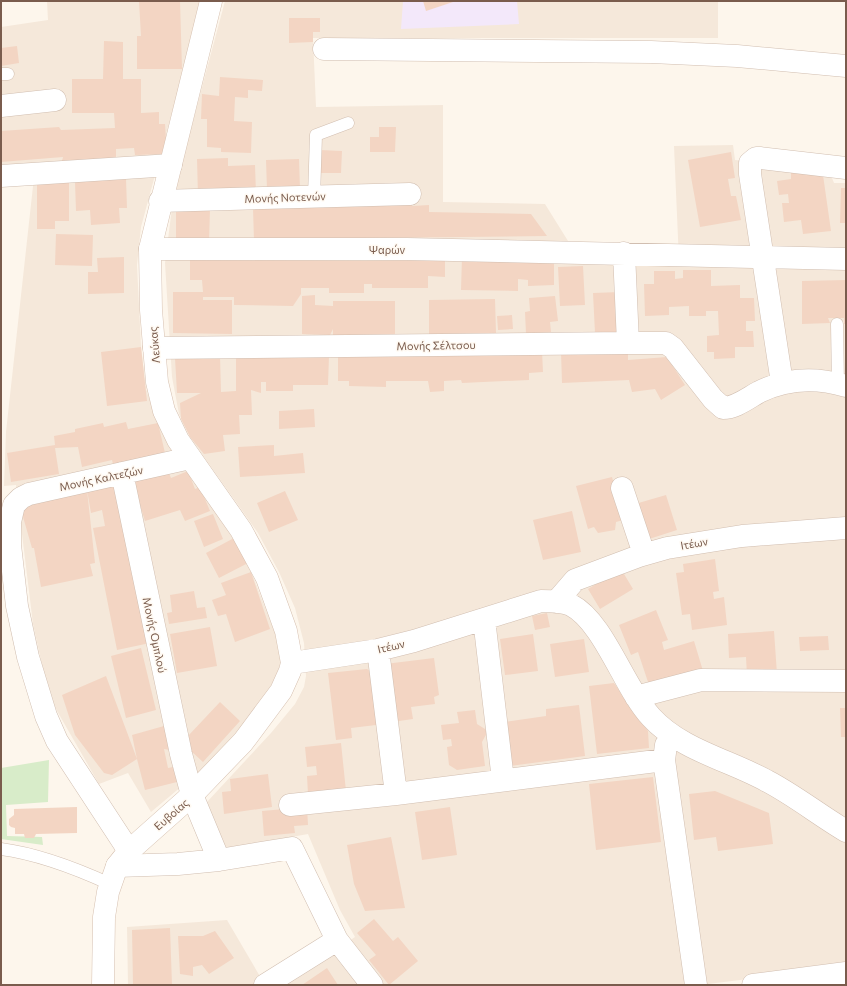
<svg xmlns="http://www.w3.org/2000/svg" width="847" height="986" font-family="Commissioner,sans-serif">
  <rect width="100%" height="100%" fill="#fdf6ec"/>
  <path fill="#f5e8da" d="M47 1H202L141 227 137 265 141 347 146 389 153 409 248 563 279 644 281 667 264 698 231 739 207 765 151 812 128 773 99 784 49 697 33 624 16 485 4 486 6 432 35 168 1 169V27L48 20Z
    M225 1H718V38H313L316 107 443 105V202L545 204 578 257 679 261 674 146 733 145 735 160 828 168 834 183H846V967L700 985H282L355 937 340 910 308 834 225 849 207 802 271 733 295 704 304 687 306 676 304 643 295 608 279 572 258 533 190 437 179 414 172 377 165 263 174 192Z
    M227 920 265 985H128L127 927Z"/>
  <path fill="#f3e8fa" d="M403 1H517L519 24 401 29Z"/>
  <path fill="#d8ecc9" d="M49 760 48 802 6 805 7 836 42 837 43 845 1 839V768Z"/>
  <path fill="#f3d5c3" d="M139 1H180L182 69H137V36H141Z
    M423 1H456L426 11Z
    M289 18H320V32H313V42L289 43Z
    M104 41 123 42V79H141V113L159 112V124H165L167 154 135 155 134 148 116 149V159L62 161 63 157 1 162V131L59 127 61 130 115 128 114 113H72V79H103Z
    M17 46 19 63 1 66V48Z
    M220 77 263 80 262 91 248 90V98L235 97 234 121 252 122 251 153 221 152V148L207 147V119H201L202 94 219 96Z
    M379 127H396L395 152H370V137H379Z
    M320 150 342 151 341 173H319Z
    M731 152 735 178 728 179 731 196H736L741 220 700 227 688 160Z
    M228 158V166L255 165 256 194 198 196 197 159Z
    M299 159 300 189 267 190 266 160Z
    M822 168 831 231 803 234 801 220 784 222 782 203H789L788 194 779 195 777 181 791 179V171Z
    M126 179 127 208H119L120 223 91 225 90 210 76 211 75 182Z
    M69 182V221H55V229H37V183Z
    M841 188H846V223H840Z
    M412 203V206L429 205V212L531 214 547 236 364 238 254 241 253 208Z
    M176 209H210L209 243 176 242Z
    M56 234 93 235 92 266 55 265Z
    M124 257V293L88 294V272H98L97 258Z
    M462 257 554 260V285L528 286V280L518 279V291L461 290Z
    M190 260 365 261 445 260V277L428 276V288H372V284H364V293H329V288H301V294L293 306 234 305V297H203V300H232V334L173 333V292H203L202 280H190Z
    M583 266 585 305 560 306 558 267Z
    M683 270H711V286L740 285V298H754L755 321H746V331H753L754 347H735V358L714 359V352H707V336L719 335 718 311H706V316H689V306L669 307V315L645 316 644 284H654V271H675V279L683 278Z
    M846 280V324H844V318H828L830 323 802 324V281Z
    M620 292 622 332 595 333 593 293Z
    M315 295V305L333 306V301H395V335L333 336V329L330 335 302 334V296Z
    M555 296 558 321 550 322 551 332 526 334 525 312 530 311 529 298Z
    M495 299 496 333 429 335V300Z
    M512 315 513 329 498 330 497 316Z
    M141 347 147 401 107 406 101 352Z
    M628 349V360L667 357 685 385 661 400 655 389 632 392 629 380 562 383 561 352Z
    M542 351 543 372 529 373V380L462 383 461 380 444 381V391L430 392 428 381H386V387L349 386V381H338V353Z
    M220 356 221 392 236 391V356H329L328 385H293V391H266V382H261V393L251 390 252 415H239L240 434 223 435 225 451 204 454 190 437 181 419 180 403 201 393H177L175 358Z
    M314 409 315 427 279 429V411Z
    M126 422 128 429 158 423 165 453 113 464 112 460 82 467 78 447 55 448 59 474 11 482 7 453 55 445 54 436 75 432V429L103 423 104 427Z
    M274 445V456L303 453 305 473 240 477 238 447Z
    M168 471 171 478 188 471 195 489 200 487 210 511 185 521 180 510 145 521 133 482Z
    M612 477 616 491 612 492 616 506 619 505 623 520 616 522 615 530 598 533 594 527 588 529 576 486Z
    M119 481 150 643 117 650 93 528 105 526 102 510 91 513 87 490 95 563 90 564 93 576 41 587 34 548H32L19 503Z
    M285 491 298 520 269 532 257 503Z
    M666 495 677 530 646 540 635 504Z
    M572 511 581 552 543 560 533 520Z
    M213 514 223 539 204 547 194 521Z
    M234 538 248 563 219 578 206 553Z
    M715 559 719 591 713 592 714 599 724 597 727 625 692 630 690 614 682 615 676 573 684 572 683 564Z
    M621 569 633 589 600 609 588 589Z
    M251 572 270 629 235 642 226 614 218 616 212 600 226 595 221 583Z
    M194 591 197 608 205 607 207 618 169 624 167 613 172 612 170 595Z
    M656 610 668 640 662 642 664 650 694 641 703 671 650 688 638 652 631 655 619 625Z
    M547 613 550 627 535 630 532 616Z
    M210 627 217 666 177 673 170 634Z
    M774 631 777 674 747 676 746 657 729 658 728 634Z
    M533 634 538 671 505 675 500 639Z
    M828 636 829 650 800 651 799 637Z
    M584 639 589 672 555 677 550 644Z
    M141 648 156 710 126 718 111 656Z
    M434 658 439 695 434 697 435 704 411 707 413 719 392 722 385 664Z
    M367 669 375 674 380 718 376 725 351 728 352 738 336 740 328 673Z
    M106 676 137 759 132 735 164 726 170 750 164 749 168 768 173 767 177 782 145 790 137 759 112 775 104 773 75 735 62 695Z
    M614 683 648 731 649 748 597 754 589 686Z
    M220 702 240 721 203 762 190 750 188 736Z
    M579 705 585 756 510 766 504 722 546 716V709Z
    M840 708H846V737H841Z
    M475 710 477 724 485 729 487 733 482 742 485 766 457 770 449 765 447 747 452 746 451 739 443 740 441 725 459 723 457 712Z
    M341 743 346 791 308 794 307 776 317 775 316 766 307 767 305 747Z
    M268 774 272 807 224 814 222 792 231 791 230 779Z
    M653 777 661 842 596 850 589 784Z
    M715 791 769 813 773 844 718 851 716 837 694 840 689 794Z
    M77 807V833L36 834 34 838H25L24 834H15V828L11 827 9 825V819L14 815V809Z
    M307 807 308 825 294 826 295 833 264 836 262 811Z
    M450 807 457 855 422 860 415 812Z
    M391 837 405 908 365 911 354 884 347 845Z
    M374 919 393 941 398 937 418 961 389 985 369 960 376 955 357 933Z
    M170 928 172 985H133L132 930Z
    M215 931 234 958 209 974 202 965 193 967V976L180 974 178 936H203Z
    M327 968 338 985H302Z"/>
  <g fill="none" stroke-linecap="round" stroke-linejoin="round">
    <defs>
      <path id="service" d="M1 74H8
        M314 197 316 135 348 123
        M837 324 838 384
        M1 849C39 854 75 868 110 884"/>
      <path id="minor" d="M324 49 651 52 737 56 846 66
        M1 106 55 100
        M1 176 171 165
        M160 201 410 194
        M150 249H407L846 259
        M628 343H666L673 348 713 399 723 408C736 408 748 398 759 392 787 378 816 377 846 386
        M154 348 628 343 624 253
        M782 383 750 174V163L756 158H760L846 168
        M122 473 181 754 192 795 219 860 292 848 337 940 372 985
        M622 488 644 554
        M556 602 575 580 639 556 667 548 742 536 846 528
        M484 619 503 780
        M378 650 396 794
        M292 663 378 650 414 641 541 601C551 601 562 601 571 605 604 622 624 688 651 717 681 750 729 760 767 781 794 795 819 815 846 831
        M636 697 701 680 846 681
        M666 745 664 760 696 985
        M290 805 396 794 664 760
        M129 851 57 741 46 716 28 657 17 606 10 545V522L14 505 21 498 29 494 190 458
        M117 866 178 864 219 860
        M265 985 337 940
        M753 985 846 973"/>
      <path id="secondary" d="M103 985 104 917 108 892 117 866 129 851 192 795 243 742 281 691 290 671 292 663 286 631 267 578 241 530 178 440 164 411 157 382 151 310 150 249 211 1"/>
    </defs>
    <use href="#service" stroke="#d1beb0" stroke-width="13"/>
    <use href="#minor" stroke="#d1beb0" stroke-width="23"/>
    <use href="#secondary" stroke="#d6c0b0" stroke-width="23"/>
    <use href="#service" stroke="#fff" stroke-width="12"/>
    <use href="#minor" stroke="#fff" stroke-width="22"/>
    <use href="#secondary" stroke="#fff" stroke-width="22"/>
  </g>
  <g text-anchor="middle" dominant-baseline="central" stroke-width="3" stroke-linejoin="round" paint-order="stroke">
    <g font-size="11" fill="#7a5c4d" stroke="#fffaf3">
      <text transform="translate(285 197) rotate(-2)">Μονής Νοτενών</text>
      <text x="387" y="249">Ψαρών</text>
      <text transform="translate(154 345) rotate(-95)">Λεύκας</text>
      <text transform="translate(436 345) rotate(-1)">Μονής Σέλτσου</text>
      <text transform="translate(101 478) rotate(-12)">Μονής Καλτεζών</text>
      <text transform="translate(694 543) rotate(-10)">Ιτέων</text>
      <text transform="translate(155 635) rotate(78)">Μονής Ομπλού</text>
      <text transform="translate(391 646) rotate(-13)">Ιτέων</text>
      <text transform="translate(171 814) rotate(-41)">Ευβοίας</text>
    </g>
  </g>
  <rect width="847" height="986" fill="none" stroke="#7a5c4d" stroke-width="4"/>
</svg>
